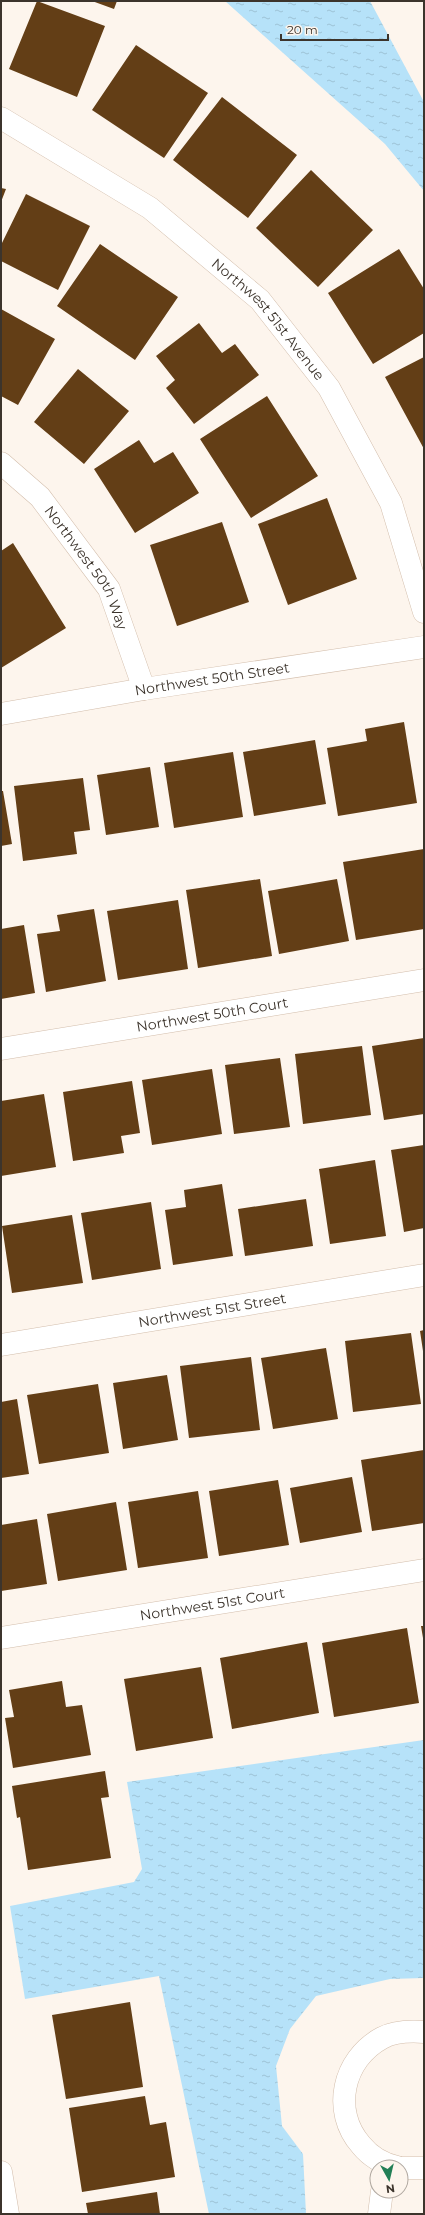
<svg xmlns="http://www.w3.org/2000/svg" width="425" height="2215" font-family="Montserrat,sans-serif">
  <defs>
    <pattern id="water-ripples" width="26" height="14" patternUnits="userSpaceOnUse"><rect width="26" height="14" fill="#b6e2f9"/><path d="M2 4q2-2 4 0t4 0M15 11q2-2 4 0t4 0" fill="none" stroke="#9dc2d6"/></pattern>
  </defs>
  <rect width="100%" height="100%" fill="#fdf5ed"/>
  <path fill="url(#water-ripples)" d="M225 1H370L424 102V191L385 144Z
    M424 1740V1978L390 1979 316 1996 290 2029 276 2066 282 2126 303 2154 306 2214H209L159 1976 25 1999 10 1906 134 1882 142 1869 127 1782Z"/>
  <path fill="#633e16" d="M37 1 105 26 77 97 9 69Z
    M92 1H117L114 9Z
    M136 45 208 93 164 158 92 110Z
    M222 97 297 155 248 218 173 160Z
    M311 170 373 230 318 287 256 228Z
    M1 188 6 189 1 202Z
    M26 194 90 226 58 290 1 261V245Z
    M100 244 178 297 135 360 57 306Z
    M399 249 424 289V333L373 364 328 293Z
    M1 309 55 339 18 405 1 396Z
    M199 323 222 353 235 344 259 375 194 424 166 388 175 380 156 356Z
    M424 357V449L385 377Z
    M78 369 129 411 84 464 34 422Z
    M267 396 318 476 251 518 200 439Z
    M139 440 154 463 173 452 199 493 135 533 94 469Z
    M327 498 357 579 288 605 258 524Z
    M222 522 249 602 177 626 150 545Z
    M13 543 66 628 1 668V551Z
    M404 722 417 803 338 816 327 748 367 741 365 729Z
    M315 740 326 804 254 816 243 752Z
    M233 752 243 817 174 828 164 763Z
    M150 767 159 827 106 835 97 775Z
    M83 778 90 830 74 832 77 854 23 861 14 786Z
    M1 791H3L12 844 1 846Z
    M424 849V929L356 940 343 862Z
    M260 879 272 956 198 968 186 890Z
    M337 879 349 941 279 954 268 891Z
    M178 900 188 969 118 980 107 911Z
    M94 909 106 981 46 992 37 934 60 931 57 915Z
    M24 925 35 993 1 999V929Z
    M424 1038V1114L384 1120 372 1046Z
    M362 1046 371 1115 303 1124 295 1054Z
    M280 1058 290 1127 234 1134 225 1065Z
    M212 1069 222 1134 152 1145 142 1080Z
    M132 1081 140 1133 121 1136 124 1153 73 1161 63 1092Z
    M44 1094 56 1167 1 1176V1101Z
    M424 1145V1228L404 1232 391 1150Z
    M375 1160 386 1236 330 1244 319 1169Z
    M222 1184 233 1256 173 1265 165 1210 186 1207 184 1190Z
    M306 1199 313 1246 245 1256 238 1209Z
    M151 1202 161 1269 92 1280 81 1213Z
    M72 1215 83 1283 12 1293 2 1226Z
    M424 1330V1351H423L420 1331Z
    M411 1333 421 1404 353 1412 345 1341Z
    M326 1348 338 1419 273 1429 261 1358Z
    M251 1357 260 1430 189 1438 180 1366Z
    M167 1375 178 1440 123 1449 113 1383Z
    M98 1384 109 1453 39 1464 27 1395Z
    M17 1399 29 1474 1 1478V1402Z
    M424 1450V1523L372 1531 361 1460Z
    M352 1477 362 1532 300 1543 290 1488Z
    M278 1480 289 1545 219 1556 209 1491Z
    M198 1491 208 1558 138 1568 128 1502Z
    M116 1502 127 1570 58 1581 47 1514Z
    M37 1519 47 1584 1 1591V1525Z
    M421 1626H424V1638H423Z
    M407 1628 419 1703 334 1717 322 1643Z
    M307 1642 319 1713 232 1729 220 1658Z
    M201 1667 213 1738 136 1751 124 1679Z
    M62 1681 66 1707 82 1705 91 1755 13 1768 5 1718 14 1717 9 1690Z
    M105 1771 109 1797 101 1798 111 1858 28 1870 20 1817 17 1818 12 1786Z
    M130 2002 143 2087 66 2099 52 2015Z
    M145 2096 150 2125 166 2122 175 2177 82 2192 69 2108Z
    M157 2192 160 2214H88L86 2203Z"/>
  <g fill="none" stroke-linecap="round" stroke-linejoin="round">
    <defs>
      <g id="street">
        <path id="s1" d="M1 118 150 208 260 300 329 388 391 503 424 612"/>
        <path id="s2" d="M1 463 40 497 109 589 144 689"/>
        <path id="s3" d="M1 714 144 689 424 647"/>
        <path id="s4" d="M1 1049 424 980"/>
        <path id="s5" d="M1 1345 424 1275"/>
        <path id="s6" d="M1 1638 424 1570"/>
        <path d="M397 2167C383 2164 370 2156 361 2145 331 2111 343 2059 382 2038 395 2031 410 2031 424 2032"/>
        <path d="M401 2168H424"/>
        <path d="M1 2172 8 2214"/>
        <path d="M379 2214 382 2191"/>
      </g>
    </defs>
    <use href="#street" stroke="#d3beac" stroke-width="23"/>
    <use href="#street" stroke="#fff" stroke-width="22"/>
  </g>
  <g text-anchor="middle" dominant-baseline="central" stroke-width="4" stroke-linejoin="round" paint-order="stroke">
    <g font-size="14" fill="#3c342c" stroke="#fdf5ed">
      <text stroke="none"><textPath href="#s1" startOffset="337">Northwest 51st Avenue</textPath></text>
      <text stroke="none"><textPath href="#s2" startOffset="137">Northwest 50th Way</textPath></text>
      <text stroke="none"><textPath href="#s3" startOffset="214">Northwest 50th Street</textPath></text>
      <text stroke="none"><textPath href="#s4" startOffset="214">Northwest 50th Court</textPath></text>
      <text stroke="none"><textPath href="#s5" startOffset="214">Northwest 51st Street</textPath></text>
      <text stroke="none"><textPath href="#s6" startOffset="214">Northwest 51st Court</textPath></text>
    </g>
  </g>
  <rect width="425" height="2215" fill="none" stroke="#3c342c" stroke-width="4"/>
  <g transform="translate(389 2179) rotate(172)"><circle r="19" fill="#fdf5ed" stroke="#b0a8a0"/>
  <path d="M0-3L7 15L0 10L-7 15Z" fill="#227f56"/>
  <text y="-6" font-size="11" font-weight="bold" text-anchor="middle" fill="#3c342c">N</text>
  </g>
  <path d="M281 34v6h107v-6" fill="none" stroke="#3c342c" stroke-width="2"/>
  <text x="287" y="34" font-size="12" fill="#3c342c" stroke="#fdf5ed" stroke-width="3" paint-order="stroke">20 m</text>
</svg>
